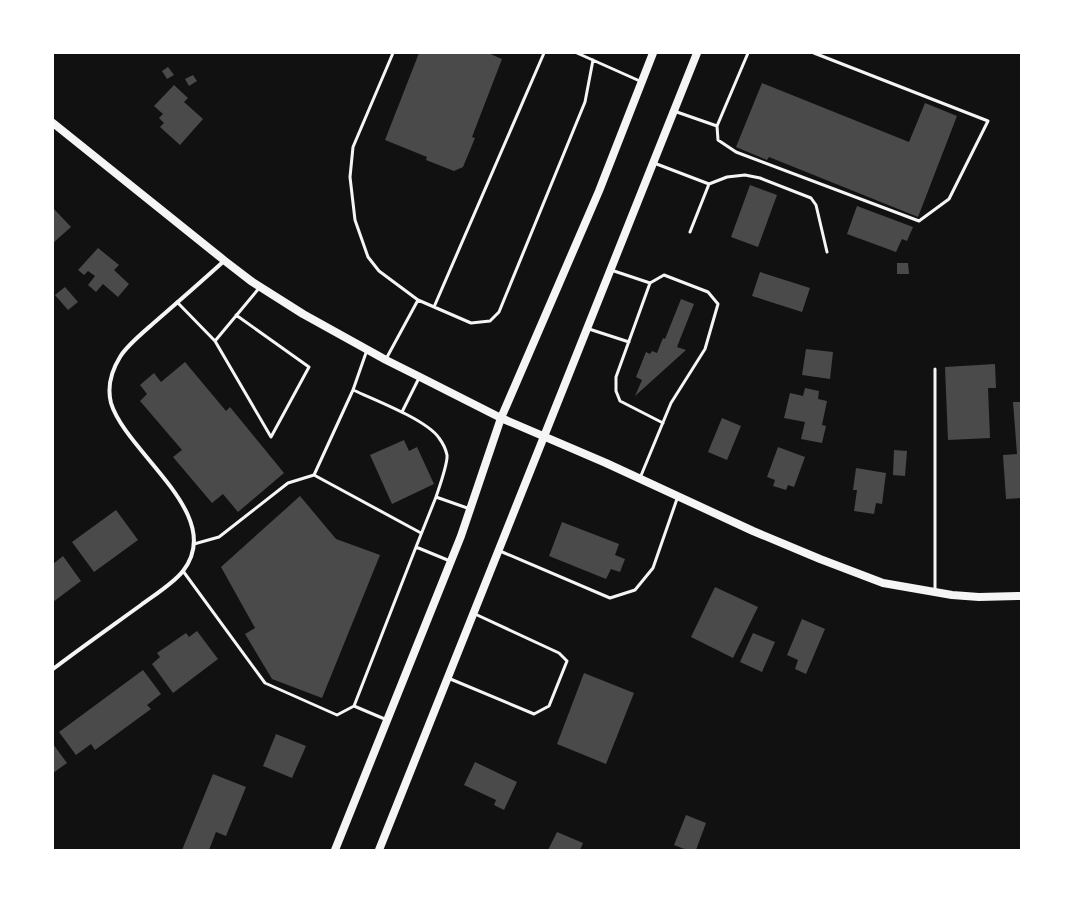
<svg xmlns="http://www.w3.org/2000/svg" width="1074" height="903" font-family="'Libre Baskerville',serif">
  <rect width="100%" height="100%" fill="#111"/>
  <path fill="#4a4a4a" d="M419 53H488L502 59 472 137 475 138 463 167 454 171 426 160 427 157 385 140Z
    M168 67 174 75 167 79 162 71Z
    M193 75 197 81 189 86 185 79Z
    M762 83 909 142 925 103 957 116 918 217 769 157 767 160 736 147Z
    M174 85 188 98 184 102 203 119 180 145 160 127 164 123 159 118 163 114 154 106Z
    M750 185 777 195 758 247 731 237Z
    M857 206 913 227 907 241 902 239 896 252 847 234Z
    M54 209 71 227 53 243V210Z
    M98 248 119 265 114 270 129 284 118 297 103 284 96 292 88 285 95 276 88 271 84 275 78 270Z
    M897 263H908L909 274H897Z
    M760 272 810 288 802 312 752 296Z
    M65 287 78 302 68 310 55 295Z
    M681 299 694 304 677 347 686 350 635 396 642 380 636 377 646 352 650 354 652 351 657 353 663 338 665 339Z
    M806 349 833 352 830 379 802 375Z
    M185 362 226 411 230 407 284 473 238 512 223 494 212 503 173 457 182 450 140 401 147 394 140 385 154 373 161 382Z
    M995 364 996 388H988L990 438 948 440 945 367Z
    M805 388 819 391 818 399 827 401 822 425 826 426 822 443 801 439 805 422 784 418 790 393 803 396Z
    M1013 402H1021V498L1006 499 1003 455 1017 454Z
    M722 418 741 426 727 460 708 452Z
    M404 440 409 451 417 447 434 484 392 504 370 455Z
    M778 447 805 457 794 487 788 485 786 490 773 486 775 480 767 477Z
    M894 450 907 451 905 476 893 475Z
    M856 468 886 473 882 504 876 503 874 514 854 511 857 490H853Z
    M300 496 336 539 380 555 322 698 272 679 245 634 255 628 221 567Z
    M116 510 138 540 94 572 72 542Z
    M562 522 619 544 615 555 625 559 620 572 611 569 606 579 549 556Z
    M63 556 81 581 53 602V564Z
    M715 587 758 607 733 658 691 637Z
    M802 619 825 629 806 674 795 669 798 660 787 655Z
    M197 631 218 659 173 693 152 664 160 657 157 653 186 633 189 637Z
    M753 633 775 642 762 672 740 662Z
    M143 670 161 694 147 705 151 709 95 750 91 744 76 755 59 732Z
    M584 673 634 693 606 764 557 744Z
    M276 734 306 746 292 778 263 766Z
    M53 744 67 763 53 773Z
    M475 762 517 782 504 810 494 805 496 800 464 785Z
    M213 774 246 787 226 836 216 832 209 850H182Z
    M686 815 706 823 696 850H687L674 845Z
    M557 832 583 843 580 850H548Z"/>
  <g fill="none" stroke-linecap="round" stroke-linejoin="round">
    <path stroke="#f5f5f5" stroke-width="3" d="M577 53 642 82
      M674 111 717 126 748 53
      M717 126 718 140 736 152 919 221 949 199 988 121 814 53
      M654 163 709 184 727 177 745 175 760 178 811 198 816 205 827 252
      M690 232 709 184
      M611 270 650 283 664 275 708 292 718 304 705 349 671 403 640 478
      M650 283 616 377V391L620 401 663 423
      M418 300 471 323 490 321 499 312 585 102 593 60
      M177 302 215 341 260 287
      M434 307 544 53
      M589 329 629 342
      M215 341 271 437 309 367 236 315
      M386 359 418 300 379 271 368 257 355 220 350 177 353 147 393 53
      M935 369V590
      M353 390C373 399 427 420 439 438 442 442 446 450 447 455 448 463 439 488 436 497
      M402 412 419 378
      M314 475 421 533
      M194 544 219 537 288 483 314 475 353 390 367 350
      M500 551 610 598 635 590 653 568 678 496
      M450 561 416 547 436 497 470 509
      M183 571 265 683 337 715 354 706
      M448 678 534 714 549 706 567 661 559 653 475 614
      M387 720 354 706 416 547"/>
    <path stroke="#f5f5f5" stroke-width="4" d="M53 669C82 647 112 626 141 605 153 596 174 583 183 571 227 515 126 453 111 403 107 387 112 370 120 357 127 345 146 330 156 321 179 301 202 281 224 261"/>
    <path stroke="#f5f5f5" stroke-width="8" d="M53 123 225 261 251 281 303 314 386 360 420 377 501 418 606 463 753 531 820 559 883 583 952 595 979 597 1021 596
      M335 850 461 536 501 418 599 191 653 53
      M379 850 697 53"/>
  </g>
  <rect width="1074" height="903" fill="none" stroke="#ffffff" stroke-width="108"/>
</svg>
